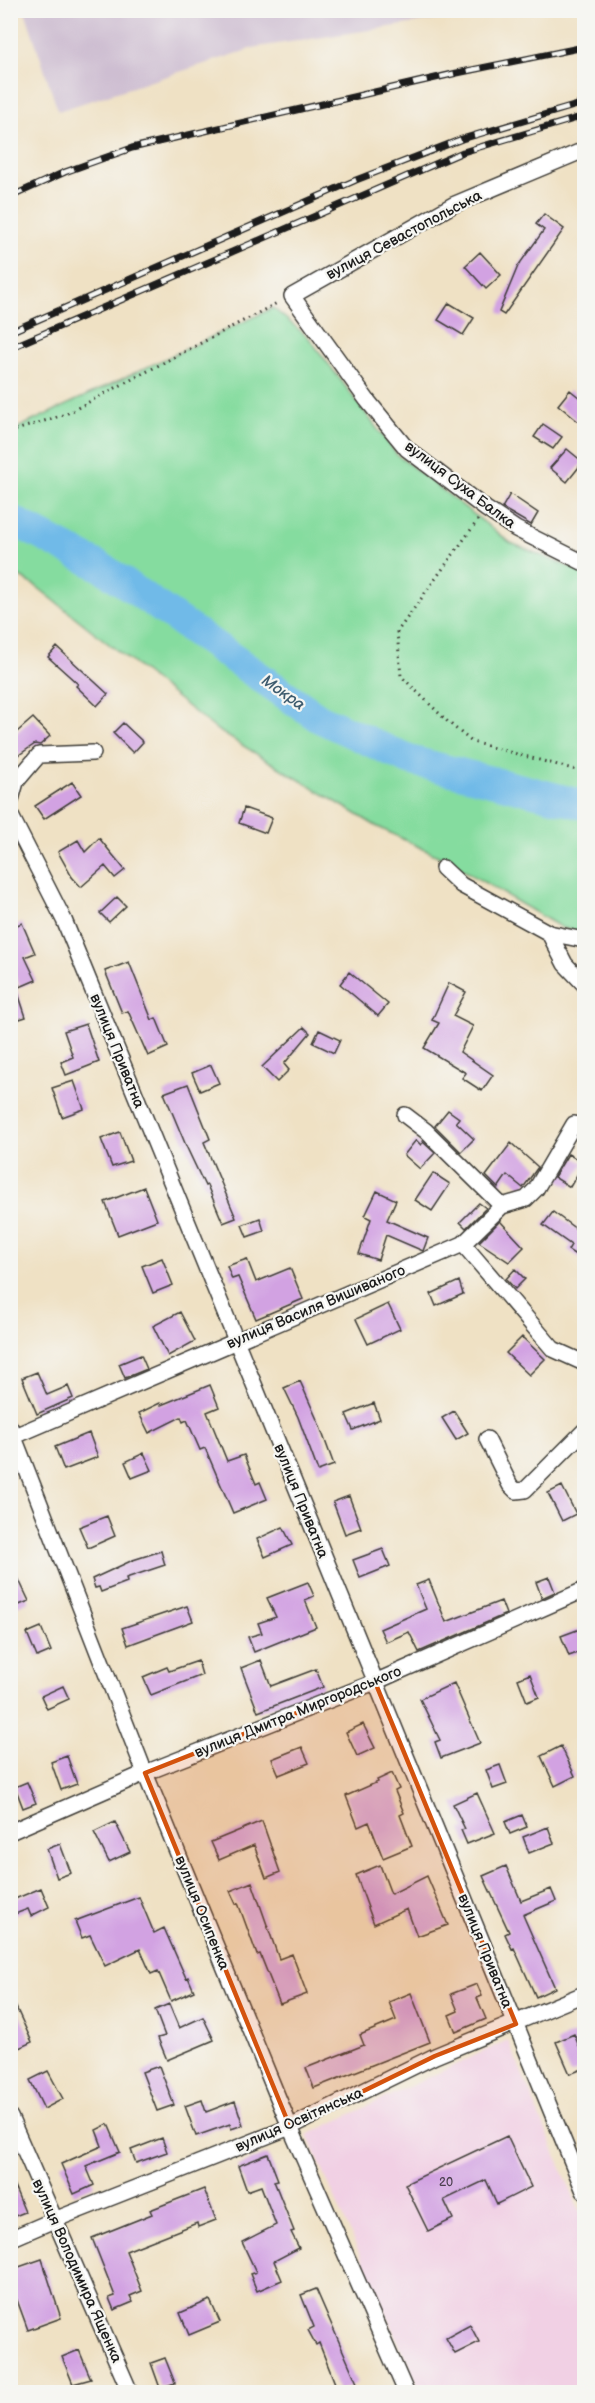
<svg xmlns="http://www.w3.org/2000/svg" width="595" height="2403" font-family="'Balsamiq Sans',sans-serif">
  <rect width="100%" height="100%" fill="#f6f6f2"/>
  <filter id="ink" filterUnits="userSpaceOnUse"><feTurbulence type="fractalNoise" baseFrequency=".0167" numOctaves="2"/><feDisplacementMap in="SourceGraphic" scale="12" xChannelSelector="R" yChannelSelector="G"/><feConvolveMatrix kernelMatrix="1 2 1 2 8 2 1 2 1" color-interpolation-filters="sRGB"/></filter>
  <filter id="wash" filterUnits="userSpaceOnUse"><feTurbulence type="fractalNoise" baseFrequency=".008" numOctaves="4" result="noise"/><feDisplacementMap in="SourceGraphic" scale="24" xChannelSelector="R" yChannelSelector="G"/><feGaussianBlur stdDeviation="1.35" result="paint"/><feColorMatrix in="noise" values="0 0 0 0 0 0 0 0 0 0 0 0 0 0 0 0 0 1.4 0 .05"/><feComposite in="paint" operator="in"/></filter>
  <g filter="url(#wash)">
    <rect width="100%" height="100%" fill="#efe1c4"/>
    <path fill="#f1d0e4" d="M508 2040 584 2222V2382L561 2392H421L307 2135Z"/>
    <path fill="#cebed1" d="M25 11V10L496 11 257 47 58 111Z"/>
    <path fill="#85dc9f" stroke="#507c5e" stroke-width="1.5" d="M273 308 309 338 397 455 511 543 584 573V932L562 928 448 861 376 826 217 730 36 586 11 572V431Z"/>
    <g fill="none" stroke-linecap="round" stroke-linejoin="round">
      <path stroke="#6fbae8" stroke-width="30" d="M10 519 103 568 319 718 409 760 584 805"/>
    </g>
    <g id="blocks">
      <path fill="#d2a2e2" d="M544 214 564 229 504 315 499 312 518 266 544 230 536 224Z
        M480 252 501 275 486 289 465 266Z
        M449 303 474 318 463 335 438 320Z
        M570 390 585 402V427L558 405Z
        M543 424 562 437 553 449 534 437Z
        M567 449 583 462 567 482 550 468Z
        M510 494 538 513 531 525 502 508Z
        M57 647 108 694 97 706 76 686 78 684 48 657Z
        M33 718 50 736 40 745 35 744 10 761V738Z
        M123 723 143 742 133 753 113 733Z
        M72 782 81 795 44 819 35 806Z
        M244 808 272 818 266 833 239 823Z
        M99 838 125 870 115 878 105 866 81 887 72 877 58 852 78 840 85 852Z
        M117 897 126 906 109 922 100 913Z
        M22 923 35 953 25 957 36 980 20 987 10 965V924L12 927Z
        M129 962 152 1020 156 1018 168 1047 148 1056 128 1011 122 1013 105 971Z
        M349 972 388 1004 378 1016 340 984Z
        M10 978H13L26 1017 10 1022Z
        M449 983 466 992 453 1016 473 1026 460 1052 493 1075 482 1091 462 1078 466 1073 424 1048 439 1023 432 1020Z
        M86 1024 99 1062 66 1075 61 1062 73 1057 64 1031Z
        M304 1027 310 1033 284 1064 289 1070 277 1082 262 1067Z
        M319 1030 340 1040 334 1053 313 1043Z
        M211 1065 219 1083 200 1091 192 1073Z
        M74 1081 84 1109 62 1117 52 1088Z
        M188 1084 210 1139 204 1142 236 1218 223 1223 207 1185 205 1186 187 1148 164 1093Z
        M448 1110 459 1118 456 1122 474 1139 461 1152 435 1126Z
        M120 1132 131 1161 112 1167 101 1139Z
        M416 1140 421 1145 423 1142 435 1153 420 1169 404 1155Z
        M511 1143 538 1167 523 1188 507 1175 498 1188 486 1176Z
        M568 1154 584 1163 570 1187 554 1177Z
        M433 1173 450 1184 432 1211 415 1200Z
        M144 1187 157 1220 118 1235 105 1202Z
        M377 1191 396 1200 387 1220 428 1238 423 1251 386 1235 378 1260 359 1254 371 1219 365 1216Z
        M479 1203 486 1208 466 1228 460 1222Z
        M553 1212 580 1232 585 1226V1261L568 1250 571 1245 543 1225Z
        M260 1218 264 1231 247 1237 242 1225Z
        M500 1221 524 1247 509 1262 479 1242Z
        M162 1258 173 1285 153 1293 142 1266Z
        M247 1259 256 1282 290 1268 303 1299 256 1319 238 1277 232 1279 227 1266Z
        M515 1269 525 1279 515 1289 506 1279Z
        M459 1281 463 1294 436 1306 431 1294Z
        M388 1304 400 1329 368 1344 356 1319Z
        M180 1312 195 1341 168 1356 153 1326Z
        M522 1337 545 1359 529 1375 506 1353Z
        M141 1355 147 1369 125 1378 119 1364Z
        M37 1372 47 1395 68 1386 73 1398 37 1414 22 1378Z
        M300 1381 319 1424 334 1465 318 1471 298 1417 284 1388Z
        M210 1385 219 1407 207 1412 227 1461 244 1455 256 1484 260 1482 267 1499 233 1513 205 1448 200 1450 187 1420 183 1422 181 1417 149 1433 139 1413 160 1403 161 1405Z
        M374 1403 380 1419 353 1430 346 1414Z
        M454 1411 468 1433 456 1440 442 1418Z
        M89 1433 98 1457 64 1470 55 1447Z
        M144 1453 152 1470 132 1478 125 1462Z
        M562 1486 576 1514 562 1521 548 1493Z
        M349 1496 361 1528 345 1534 333 1502Z
        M107 1516 115 1536 88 1548 79 1527Z
        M283 1527 292 1545 265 1557 257 1539Z
        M383 1549 390 1566 360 1578 353 1560Z
        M161 1551 165 1565 126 1578 127 1582 101 1592 99 1587 95 1588 92 1579 133 1560Z
        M10 1561 29 1601 14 1607 10 1600Z
        M549 1577 555 1592 542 1598 536 1582Z
        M429 1580 446 1622 501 1601 506 1614 419 1652 409 1632 386 1642 380 1629 426 1609 416 1585Z
        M308 1582 314 1596 305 1600 316 1627 254 1652 248 1637 262 1633 258 1623 276 1617 267 1598Z
        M187 1606 193 1621 128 1645 122 1628Z
        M41 1627 51 1651 37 1657 27 1633Z
        M585 1627V1650L569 1656 561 1636Z
        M261 1660 271 1686 316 1669 323 1687 258 1712 241 1668Z
        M198 1661 202 1675 151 1695 143 1677 167 1667 169 1671Z
        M530 1674 539 1697 527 1702 518 1679Z
        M454 1683 480 1743 441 1758 435 1742 440 1740 420 1699Z
        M63 1686 69 1699 47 1709 41 1696Z
        M363 1724 375 1748 357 1756 346 1732Z
        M561 1746 575 1776 555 1786 541 1756Z
        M302 1747 309 1763 279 1775 272 1759Z
        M67 1756 77 1784 61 1790 51 1762Z
        M500 1765 507 1784 493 1789 486 1770Z
        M392 1773 399 1789 395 1791 404 1813 400 1815 412 1846 383 1858 369 1822 358 1827 346 1796 378 1782 377 1780Z
        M27 1782 36 1803 23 1808 15 1787Z
        M477 1793 495 1833 467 1844 461 1830 465 1829 453 1804Z
        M522 1815 527 1827 510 1834 505 1822Z
        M262 1821 280 1872 266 1878 254 1845 219 1860 211 1842Z
        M115 1822 130 1852 109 1862 94 1832Z
        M548 1827 554 1843 529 1853 523 1837Z
        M60 1844 71 1873 57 1878 47 1849Z
        M380 1865 391 1894 427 1876 448 1925 417 1936 407 1909 374 1924 356 1875Z
        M506 1866 521 1901 551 1889 556 1901 523 1915 555 1988 536 1997 514 1948 512 1949 505 1934 509 1932 483 1876Z
        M252 1882 279 1959 292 1954 307 1994 280 2004 260 1954 257 1955 238 1903 236 1904 230 1891Z
        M41 1888 49 1907 31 1916 28 1909 10 1916V1901Z
        M139 1897 154 1933 164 1928 186 1978 188 1977 194 1991 171 2001 158 1971 151 1974 140 1949 105 1966 90 1935 82 1938 75 1921Z
        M477 1984 482 1996 477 1998 486 2019 456 2032 449 2015 458 2011 451 1994Z
        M411 1993 430 2042 314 2088 306 2068 364 2045 360 2035 396 2020 389 2002Z
        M10 1994 32 2042 19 2048 10 2030Z
        M169 2004 179 2028 203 2017 214 2040 167 2060 158 2038 165 2036 155 2010Z
        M574 2034 585 2061V2068L570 2074 556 2042Z
        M159 2066 174 2105 157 2111 142 2072Z
        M48 2071 63 2099 44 2109 30 2080Z
        M202 2100 206 2112 235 2101 243 2125 231 2129 230 2124 196 2136 185 2106Z
        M108 2124 120 2152 86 2166 94 2185 74 2194 61 2164 102 2146 96 2130Z
        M507 2136 531 2187 497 2204 486 2180 444 2200 453 2219 428 2231 405 2184Z
        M162 2138 167 2152 136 2163 131 2150Z
        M268 2154 278 2180 274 2181 294 2231 291 2232 299 2248 274 2261 282 2280 257 2291 250 2274 256 2272 242 2242 276 2225 261 2186 247 2191 238 2166Z
        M10 2176 25 2212 10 2218Z
        M204 2189 216 2220 198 2227 197 2223 126 2251 142 2291 130 2296 133 2302 114 2310 109 2298 115 2296 92 2238 152 2214 150 2210Z
        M42 2259 61 2318 28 2330 17 2300 10 2303V2270Z
        M316 2289 357 2383 338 2391 319 2343 316 2345 308 2330 314 2327 301 2295Z
        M210 2300 220 2322 189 2335 180 2313Z
        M470 2325 479 2342 455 2354 446 2338Z
        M79 2350 91 2379 73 2384 62 2357Z
        M165 2358 175 2383 160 2388 151 2363Z"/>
    </g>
  </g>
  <g filter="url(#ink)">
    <use href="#blocks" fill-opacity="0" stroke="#3c3a35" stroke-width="1.5"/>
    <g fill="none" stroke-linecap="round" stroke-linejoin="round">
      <defs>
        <path id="minor" d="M584 150 453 205 292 296 367 400 407 449 486 509 516 529 584 563
          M10 803 16 782 39 755 93 753
          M10 814 64 920 584 2191
          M443 868 461 885 549 933 565 964 584 984
          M549 933 584 940
          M405 1115 426 1131 502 1206
          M463 1244 502 1206 526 1199 536 1189 574 1124
          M10 1427 145 1773 290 2127 406 2392
          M10 1438 463 1244 553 1349 584 1363
          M487 1439 510 1485 516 1491 525 1490 584 1431
          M10 1832 145 1773 375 1682 584 1590
          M10 2117 130 2392
          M10 2239 54 2220 290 2127 435 2056 584 1994"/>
      </defs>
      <use href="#minor" stroke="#3c3a35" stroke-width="18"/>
      <path stroke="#3c3a35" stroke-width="3" stroke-dasharray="1.5 4.5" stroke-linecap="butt" d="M10 432 66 414 279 302
        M478 520 397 632 401 676 448 722 472 742 584 772"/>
      <use href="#minor" stroke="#fff" stroke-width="15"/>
      <defs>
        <path id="rail" d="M10 197 65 172 132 148 457 73 584 47
          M10 332 356 180 462 139 584 103
          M10 348 463 152 584 116"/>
      </defs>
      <use href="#rail" stroke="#1c1c1c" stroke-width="7"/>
      <use href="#rail" stroke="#f6f6f2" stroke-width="4.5" stroke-dasharray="14" stroke-linecap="butt"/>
    </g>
  </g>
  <path fill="#d4530e" fill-opacity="0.2" stroke="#d4530e" stroke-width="4.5" stroke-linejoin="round" d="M375 1682 516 2024 435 2056 290 2127 145 1773Z"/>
  <g text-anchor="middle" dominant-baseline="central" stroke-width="4.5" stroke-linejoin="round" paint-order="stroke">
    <g font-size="12" fill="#4a3e4e">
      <text x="446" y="2182">20</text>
    </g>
    <g font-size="15" fill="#1c1c1c" stroke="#f6f6f2">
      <text transform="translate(404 235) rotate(-28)">вулиця Севастопольська</text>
      <text transform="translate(460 485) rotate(37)">вулиця Суха Балка</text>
      <text transform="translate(117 1051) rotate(68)">вулиця Приватна</text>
      <text transform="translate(316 1307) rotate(-23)">вулиця Василя Вишиваного</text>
      <text transform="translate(301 1501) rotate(68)">вулиця Приватна</text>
      <text transform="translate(298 1712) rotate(-22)">вулиця Дмитра Миргородського</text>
      <text transform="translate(202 1913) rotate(68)">вулиця Осипенка</text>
      <text transform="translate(485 1951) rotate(68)">вулиця Приватна</text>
      <text transform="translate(299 2120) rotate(-24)">вулиця Освітянська</text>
      <text transform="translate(77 2271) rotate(66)">вулиця Володимира Ященка</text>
    </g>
    <g font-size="16" font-style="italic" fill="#3d5b6e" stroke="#f6f6f2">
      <text transform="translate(283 693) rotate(35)">Мокра</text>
    </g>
  </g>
  <rect width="595" height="2403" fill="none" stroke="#f6f6f2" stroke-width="36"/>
</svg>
